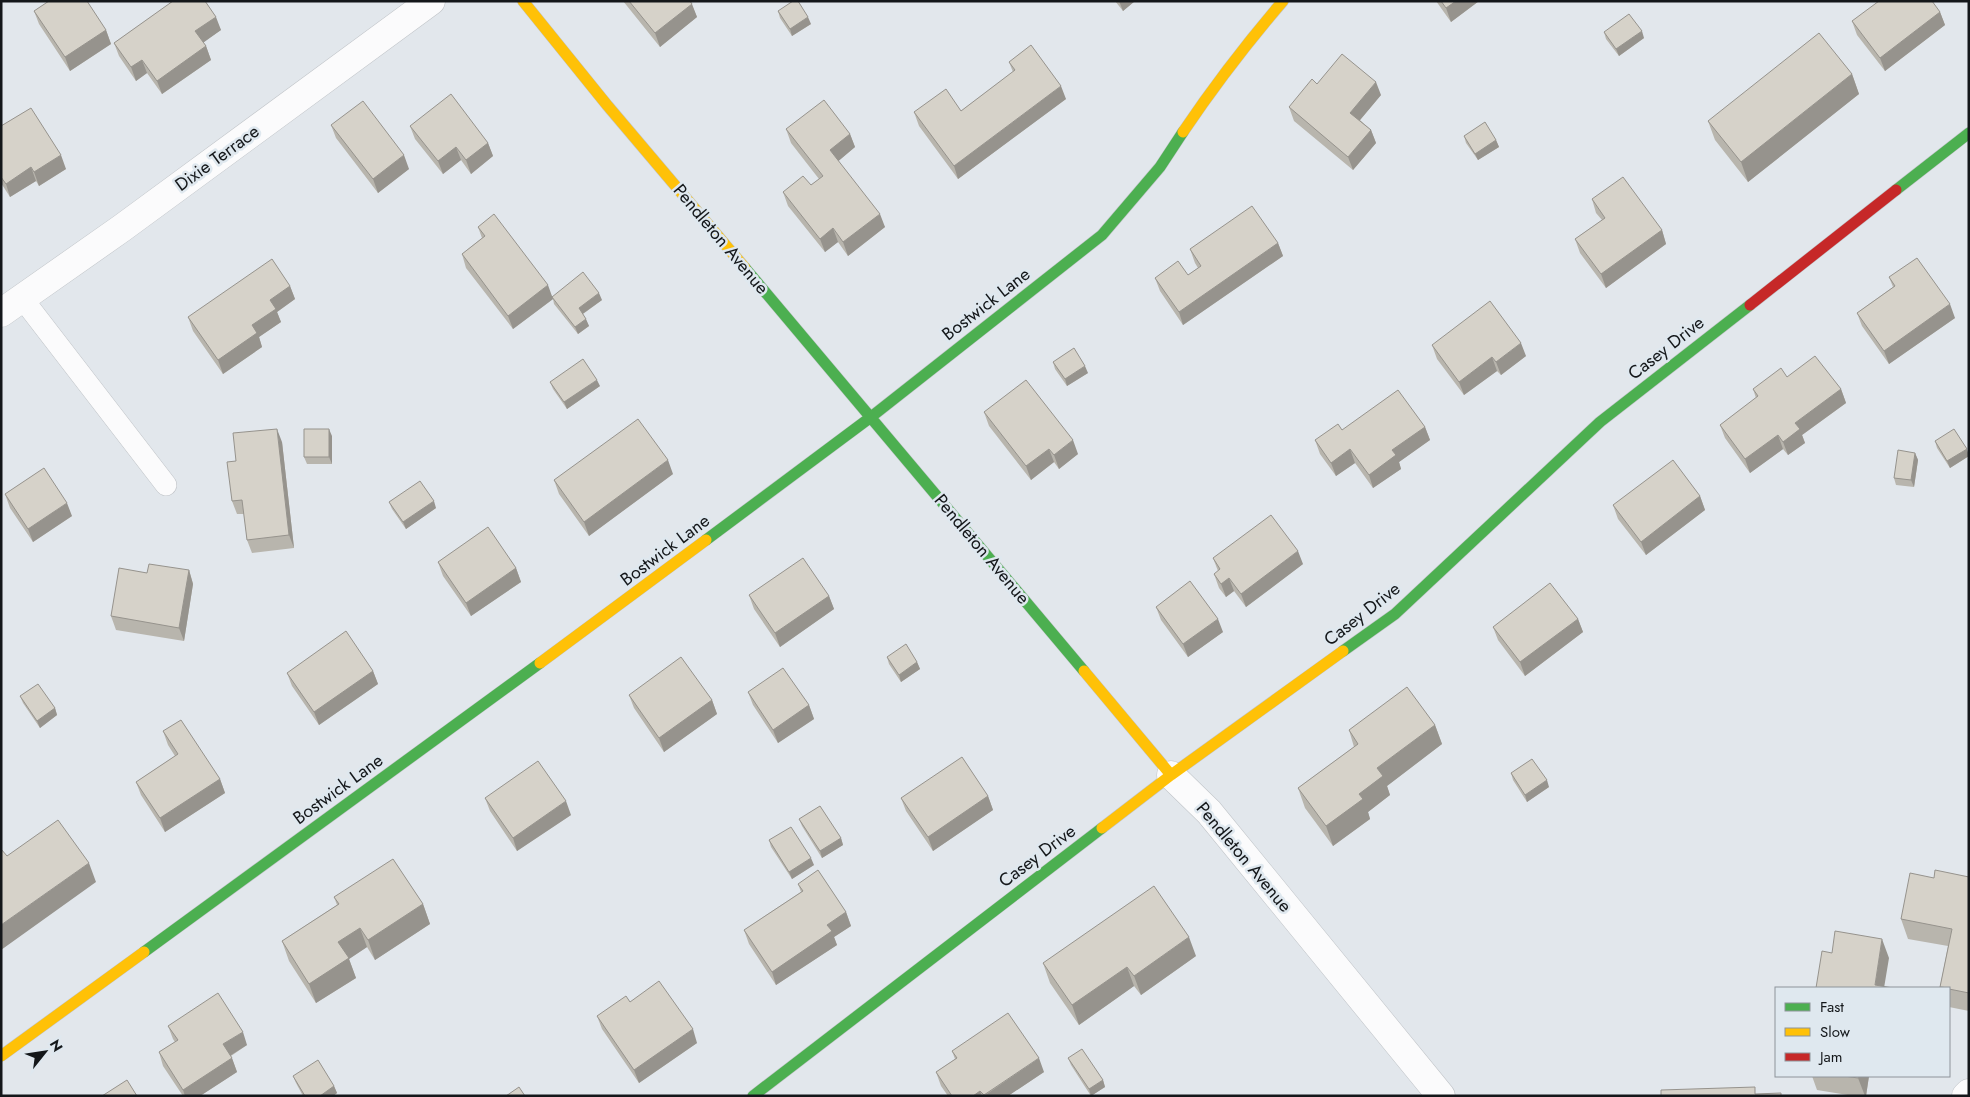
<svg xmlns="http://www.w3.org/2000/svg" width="1970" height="1097" font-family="Jost,sans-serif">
  <rect width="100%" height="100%" fill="#e2e7ec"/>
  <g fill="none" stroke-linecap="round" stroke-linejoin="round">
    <defs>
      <path id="lane" d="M22 298 166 485"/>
      <path id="street" d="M1 313 122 228 431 1
        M1171 775 1209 812 1441 1096
        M1966 1096 1969 1093"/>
      <path id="fast" d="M1896 190 1969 133
        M745 268 1084 671
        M706 540 871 417 1102 235 1160 167 1183 132
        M1343 651 1395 614 1600 422 1750 305
        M144 952 540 663
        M753 1096 1102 828"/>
      <path id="slow" d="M523 1 607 105 745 268
        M1183 132C1214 86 1247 43 1283 1
        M540 663 706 540
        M1084 671 1171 775
        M1102 828 1171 775 1343 651
        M1 1056 144 952"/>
      <path id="jam" d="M1750 305 1896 190"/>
    </defs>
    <use href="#lane" stroke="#c0c4c8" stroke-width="22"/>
    <use href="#street" stroke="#c0c4c8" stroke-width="29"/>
    <use href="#fast" stroke="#c0c4c8" stroke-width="12"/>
    <use href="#slow" stroke="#c0c4c8" stroke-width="12"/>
    <use href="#jam" stroke="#c0c4c8" stroke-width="12"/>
    <use href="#lane" stroke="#fbfbfc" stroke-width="21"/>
    <use href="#street" stroke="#fbfbfc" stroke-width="28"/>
    <use href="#fast" stroke="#4caf50" stroke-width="11"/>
    <use href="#slow" stroke="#ffc107" stroke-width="11"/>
    <use href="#jam" stroke="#c62828" stroke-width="11"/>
  </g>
  <path fill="#b8b5ad" d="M170 1H205L221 30 203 42 206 46 211 60 162 94 147 73 136 81 119 56 114 43 170 4Z
    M623 1H690L697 17 660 47Z
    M1115 1H1135L1123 11Z
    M1436 1H1479L1451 22Z
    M34 11 106 30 111 44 70 71 39 24Z
    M778 11 811 24 792 36 780 18Z
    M1940 12 1945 25 1885 71 1857 35 1852 21Z
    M1604 32 1644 38 1619 56 1606 39Z
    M1009 62 1066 99 958 179 919 126 914 112 961 111 1013 72Z
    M1852 74 1859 94 1748 182 1715 140 1708 121Z
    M1317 84 1381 95 1360 120 1371 130 1376 143 1353 170 1294 121 1289 107Z
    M331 125 409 169 378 193 336 138Z
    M1 126 66 169 39 186 36 181 10 197 1 183Z
    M410 126 488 143 493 156 471 174 461 160 443 174 415 139Z
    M786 129 850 134 855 147 838 161 885 227 848 256 838 242 825 252 788 206 783 192 811 185 819 179 791 143Z
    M1464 136 1496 140 1499 147 1478 160 1466 143Z
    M1592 199 1662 230 1666 244 1606 288 1580 253 1575 239 1602 220 1596 213Z
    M478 227 552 296 602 300 583 314 589 326 578 334 554 304 553 299 513 329 466 268 462 254 482 238Z
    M1278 243 1283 256 1183 325 1160 291 1155 278 1188 275 1198 268 1195 263 1190 249Z
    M1889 277 1955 318 1889 364 1862 326 1857 313 1893 287Z
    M290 286 295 299 277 312 281 322 259 337 262 347 223 374 193 331 188 317Z
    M1432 345 1526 356 1501 375 1497 371 1464 395 1437 359Z
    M1053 362 1088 373 1067 386 1055 369Z
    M1787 377 1841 389 1846 403 1802 435 1805 443 1788 455 1783 449 1750 473 1725 438 1720 425 1756 398 1753 389Z
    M550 382 600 386 567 409 553 389Z
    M984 412 1078 454 1059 469 1054 462 1031 480 989 426Z
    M1425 427 1430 440 1399 462 1401 469 1373 488 1355 463 1336 476 1320 454 1315 440 1342 430Z
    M332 436V464H307L304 457Z
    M1935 441 1969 455V456L1950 468 1937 448Z
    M282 442 294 548 252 553 247 540 244 514H237L232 501Z
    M1915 453 1918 460 1914 487 1896 485 1894 478Z
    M673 474 589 536 559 494 554 480Z
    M5 494 72 516 33 542 10 508Z
    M1700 496 1705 510 1646 555 1618 519 1613 505Z
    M389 502 436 508 406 529 392 509Z
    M1213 558 1303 564 1246 607 1234 591 1226 597 1219 588 1214 574 1218 571Z
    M438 562 516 568 521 582 471 616 443 576Z
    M189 570 193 584 184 641 116 630 111 616 147 573Z
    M749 595 829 596 834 609 780 647 754 609Z
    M1156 607 1223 632 1188 657 1161 620Z
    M1578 619 1583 632 1525 676 1498 640 1493 627Z
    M887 657 917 662 920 669 901 682 889 664Z
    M373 671 378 684 319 725 292 686 287 673Z
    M748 692 809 705 814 719 778 743 753 705Z
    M629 695 712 700 717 714 664 752 634 708Z
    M20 696 55 708 57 715 40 728 23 703Z
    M1435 725 1442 744 1387 786 1390 795 1368 812 1370 819 1333 846 1305 808 1298 788 1354 747 1349 730Z
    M163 731 220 779 225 793 165 832 141 795 136 782 175 756 168 745Z
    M1511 773 1549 787 1527 802 1513 780Z
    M988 796 993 810 933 851 906 811 901 798Z
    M485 798 571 815 517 851 490 811Z
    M799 819 841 838 843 845 822 858 802 826Z
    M769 840 814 865 792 879 771 847Z
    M1969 877V1011L1949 1007V988H1940V987L1948 946 1908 939 1901 919 1934 878Z
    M798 884 846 912 851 926 834 937 837 945 776 985 749 944 744 930 801 892Z
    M334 897 423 904 430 924 375 960 367 947 349 959 356 978 316 1003 289 961 282 941 337 905Z
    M1196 956 1141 995 1134 986 1079 1025 1050 983 1043 963Z
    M630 1002 697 1043 639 1083 602 1029 597 1016Z
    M168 1026 247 1045 231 1056 237 1072 200 1096H183L163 1066 159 1052 175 1042 173 1039Z
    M952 1051 1044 1072 1008 1096H948L941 1086 936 1072 955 1059Z
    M1068 1058 1103 1080 1105 1087 1091 1096 1071 1065Z
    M293 1076 334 1086 337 1093 333 1096H303L296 1083Z
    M1812 1076H1869L1866 1096H1854L1817 1090Z"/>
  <path fill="#96938d" d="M1119 1H1135L1123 11Z
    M1456 1H1479L1451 22 1446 8Z
    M692 4 697 17 660 47 655 33Z
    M1940 12 1945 25 1885 71 1880 58Z
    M216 17 221 30 200 45 195 31Z
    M808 17 811 24 792 36 790 29Z
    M106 30 111 44 70 71 65 57Z
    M1642 31 1644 38 1619 56 1616 49Z
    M206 46 211 60 162 94 157 81Z
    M142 60 147 73 136 81 131 67Z
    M1852 74 1859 94 1748 182 1741 162Z
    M1376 82 1381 95 1355 126 1350 113Z
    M1061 86 1066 99 958 179 954 166Z
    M1371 130 1376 143 1353 170 1348 157Z
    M850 134 855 147 835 164 830 150Z
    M1496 140 1499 147 1478 160 1475 154Z
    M488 143 493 156 471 174 466 160Z
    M456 147 461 160 443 174 438 161Z
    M61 155 66 169 39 186 34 172Z
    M404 155 409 169 378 193 373 179Z
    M31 167 36 181 10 197 6 184Z
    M880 214 885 227 848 256 843 242Z
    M833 228 838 242 825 252 820 239Z
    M1662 230 1666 244 1606 288 1601 274Z
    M1278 243 1283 256 1183 325 1179 312Z
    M548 285 553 299 513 329 508 316Z
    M290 286 295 299 277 312 281 322 259 337 262 347 223 374 218 360 270 300Z
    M599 293 602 300 581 315 579 308Z
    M1950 304 1955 318 1889 364 1884 351Z
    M586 319 589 326 578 334 575 327Z
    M1521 343 1526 356 1501 375 1496 362Z
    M1492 357 1497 371 1464 395 1459 382Z
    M1085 366 1088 373 1067 386 1065 379Z
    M597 380 600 386 567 409 564 402Z
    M1841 389 1846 403 1802 435 1805 443 1788 455 1783 442 1795 423Z
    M1425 427 1430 440 1399 462 1401 469 1373 488 1369 475 1392 450Z
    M277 429 282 442 294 548 289 535Z
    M329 429 332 436V464L329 457Z
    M1778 435 1783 449 1750 473 1745 459Z
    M1073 440 1078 454 1059 469 1054 455Z
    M1049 449 1054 462 1031 480 1026 466Z
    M1350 449 1355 463 1336 476 1331 463Z
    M1967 449 1969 456 1950 468 1947 461Z
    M1915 453 1918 460 1914 487 1911 480Z
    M668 460 673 474 589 536 584 522Z
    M1700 496 1705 510 1646 555 1641 542Z
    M434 501 436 508 406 529 403 522Z
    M67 503 72 516 33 542 28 529Z
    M1298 551 1303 564 1246 607 1241 594Z
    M516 568 521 582 471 616 466 603Z
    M189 570 193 584 184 641 179 628Z
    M1229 578 1234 591 1226 597 1221 584Z
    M829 596 834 609 780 647 775 633Z
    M1218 619 1223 632 1188 657 1183 644Z
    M1578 619 1583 632 1525 676 1520 662Z
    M917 662 920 669 901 682 899 675Z
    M373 671 378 684 319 725 314 712Z
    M712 700 717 714 664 752 659 738Z
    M809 705 814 719 778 743 773 730Z
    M55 708 57 715 40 728 37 721Z
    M1435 725 1442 744 1387 786 1390 795 1368 812 1370 819 1333 846 1326 826 1359 794 1377 768Z
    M220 779 225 793 165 832 160 818Z
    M1547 780 1549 787 1527 802 1525 795Z
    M988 796 993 810 933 851 928 837Z
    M566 801 571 815 517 851 513 838Z
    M841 838 843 845 822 858 820 851Z
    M811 858 814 865 792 879 789 872Z
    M89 863 96 882 1 950V925Z
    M423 904 430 924 375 960 368 940Z
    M846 912 851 926 834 937 837 945 776 985 772 972 827 925Z
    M360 928 367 947 349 959 356 978 316 1003 309 984 338 942Z
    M1189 937 1196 956 1141 995 1134 976Z
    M1882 939 1889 958 1884 988 1875 985Z
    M1127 967 1134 986 1079 1025 1072 1005Z
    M693 1029 697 1043 639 1083 634 1070Z
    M243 1032 247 1045 228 1057 223 1044Z
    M232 1058 237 1072 200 1096H185L183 1090Z
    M1039 1058 1044 1072 1008 1096H984Z
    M1859 1076H1869L1866 1096H1865L1858 1078Z
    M1103 1080 1105 1087 1091 1096 1089 1089Z
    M334 1086 337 1093 333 1096H320Z
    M980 1091 982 1096H973Z"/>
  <path fill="#d6d2c9" stroke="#96938d" d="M49 1H87L106 30 65 57 34 11Z
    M173 1H205L216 17 195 31 206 46 157 81 142 60 131 67 114 43Z
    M629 1H690L692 4 655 33Z
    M793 1H798L808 17 790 29 778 11Z
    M1441 1H1456L1446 8Z
    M1879 1H1932L1940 12 1880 58 1852 21Z
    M1629 14 1642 31 1616 49 1604 32Z
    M1819 33 1852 74 1741 162 1708 121Z
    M1031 45 1061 86 954 166 914 112 946 89 961 111 1015 70 1009 62Z
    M1342 54 1376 82 1350 113 1371 130 1348 157 1289 107 1312 79 1317 84Z
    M451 94 488 143 466 160 456 147 438 161 410 126Z
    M824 100 850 134 830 150 880 214 843 242 833 228 820 239 783 192 803 176 811 185 823 176 786 129Z
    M363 101 404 155 373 179 331 125Z
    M31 108 61 155 34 172 31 167 6 184 1 177V126Z
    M1485 122 1496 140 1475 154 1464 136Z
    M1623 177 1662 230 1601 274 1575 239 1605 218 1592 199Z
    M1252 206 1278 243 1179 312 1155 278 1178 261 1188 275 1201 266 1190 249Z
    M494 214 548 285 508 316 462 254 485 236 478 227Z
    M1917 258 1950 304 1884 351 1857 313 1895 286 1889 277Z
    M272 259 290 286 270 300 276 309 252 325 257 333 218 360 188 317Z
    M583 272 599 293 579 308 586 319 575 327 552 297Z
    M1490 301 1521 343 1496 362 1492 357 1459 382 1432 345Z
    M1074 348 1085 366 1065 379 1053 362Z
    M1815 356 1841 389 1795 423 1800 429 1783 442 1778 435 1745 459 1720 425 1758 396 1753 389 1781 368 1787 377Z
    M583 359 597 380 564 402 550 382Z
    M1026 380 1073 440 1054 455 1049 449 1026 466 984 412Z
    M1398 390 1425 427 1392 450 1396 455 1369 475 1350 449 1331 463 1315 440 1338 424 1342 430Z
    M638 419 668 460 584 522 554 480Z
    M277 429 289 535 247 540 242 500 232 501 227 462 236 461 233 433Z
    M304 429H329V457H304Z
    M1954 429 1967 449 1947 461 1935 441Z
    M1898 450 1915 453 1911 480 1894 478Z
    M1673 460 1700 496 1641 542 1613 505Z
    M44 468 67 503 28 529 5 494Z
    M420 481 434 501 403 522 389 502Z
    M1271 515 1298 551 1241 594 1229 578 1221 584 1214 574 1220 569 1213 558Z
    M488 527 516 568 466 603 438 562Z
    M803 558 829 596 775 633 749 595Z
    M149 564 189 570 179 628 111 616 119 568 147 573Z
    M1190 581 1218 619 1183 644 1156 607Z
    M1550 583 1578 619 1520 662 1493 627Z
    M346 631 373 671 314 712 287 673Z
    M906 644 917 662 899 675 887 657Z
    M681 657 712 700 659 738 629 695Z
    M783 668 809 705 773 730 748 692Z
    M38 684 55 708 37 721 20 696Z
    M1407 687 1435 725 1377 768 1383 776 1359 794 1363 799 1326 826 1298 788 1358 744 1349 730Z
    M181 720 220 779 160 818 136 782 178 754 163 731Z
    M962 757 988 796 928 837 901 798Z
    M1532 759 1547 780 1525 795 1511 773Z
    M538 761 566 801 513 838 485 798Z
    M820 806 841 838 820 851 799 819Z
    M58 820 89 863 1 925V849L7 856Z
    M791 827 811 858 789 872 769 840Z
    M393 859 423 904 368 940 360 928 338 942 349 958 309 984 282 941 339 904 334 897Z
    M818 870 846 912 827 925 832 931 772 972 744 930 803 891 798 884Z
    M1935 870 1969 877V993L1949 989V988L1940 987 1952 929 1901 919 1910 873 1934 878Z
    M1154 886 1189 937 1134 976 1127 967 1072 1005 1043 963Z
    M1835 931 1882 939 1875 985 1893 988H1816L1822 951 1832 953Z
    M659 981 693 1029 634 1070 597 1016 626 996 630 1002Z
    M218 993 243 1032 223 1044 232 1058 183 1090 159 1052 178 1040 168 1026Z
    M1008 1013 1039 1058 984 1095 980 1091 973 1096H952L936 1072 957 1058 952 1051Z
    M1082 1049 1103 1080 1089 1089 1068 1058Z
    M318 1060 334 1086 320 1096H305L293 1076Z
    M1844 1076H1859L1858 1078Z
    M127 1080 137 1096H102Z
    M519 1087 525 1096H506Z
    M1755 1087V1094L1781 1093V1096H1661V1090Z"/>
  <g text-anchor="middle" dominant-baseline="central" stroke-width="5" stroke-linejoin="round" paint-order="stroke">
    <g font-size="18" fill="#14171a" stroke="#dfe8ef">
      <text transform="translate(217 158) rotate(-36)">Dixie Terrace</text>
      <text transform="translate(721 239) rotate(50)">Pendleton Avenue</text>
      <text transform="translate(986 304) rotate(-38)">Bostwick Lane</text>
      <text transform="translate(1666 348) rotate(-38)">Casey Drive</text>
      <text transform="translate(982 549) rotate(50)">Pendleton Avenue</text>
      <text transform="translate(665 550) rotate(-37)">Bostwick Lane</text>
      <text transform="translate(1362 614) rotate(-38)">Casey Drive</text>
      <text transform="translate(338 789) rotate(-36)">Bostwick Lane</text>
      <text transform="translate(1037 856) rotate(-37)">Casey Drive</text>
      <text transform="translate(1244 857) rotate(50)">Pendleton Avenue</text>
    </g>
  </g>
  <rect width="1970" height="1097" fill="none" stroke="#14171a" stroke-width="5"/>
  <rect x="1775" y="987" width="175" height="90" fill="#dfe8ef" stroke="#8e949a"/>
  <rect x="1785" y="1003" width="25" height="8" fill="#4caf50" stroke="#8e949a"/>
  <text x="1820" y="1012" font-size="15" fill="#14171a">Fast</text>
  <rect x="1785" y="1028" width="25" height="8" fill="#ffc107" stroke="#8e949a"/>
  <text x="1820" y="1037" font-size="15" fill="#14171a">Slow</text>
  <rect x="1785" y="1053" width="25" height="8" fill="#c62828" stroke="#8e949a"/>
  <text x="1820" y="1062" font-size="15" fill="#14171a">Jam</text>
  <g transform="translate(45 1052) rotate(60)" stroke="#dfe8ef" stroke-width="4" paint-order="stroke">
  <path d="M0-4L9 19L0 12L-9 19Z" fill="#14171a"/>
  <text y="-8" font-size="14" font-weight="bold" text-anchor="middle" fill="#14171a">N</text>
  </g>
</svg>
